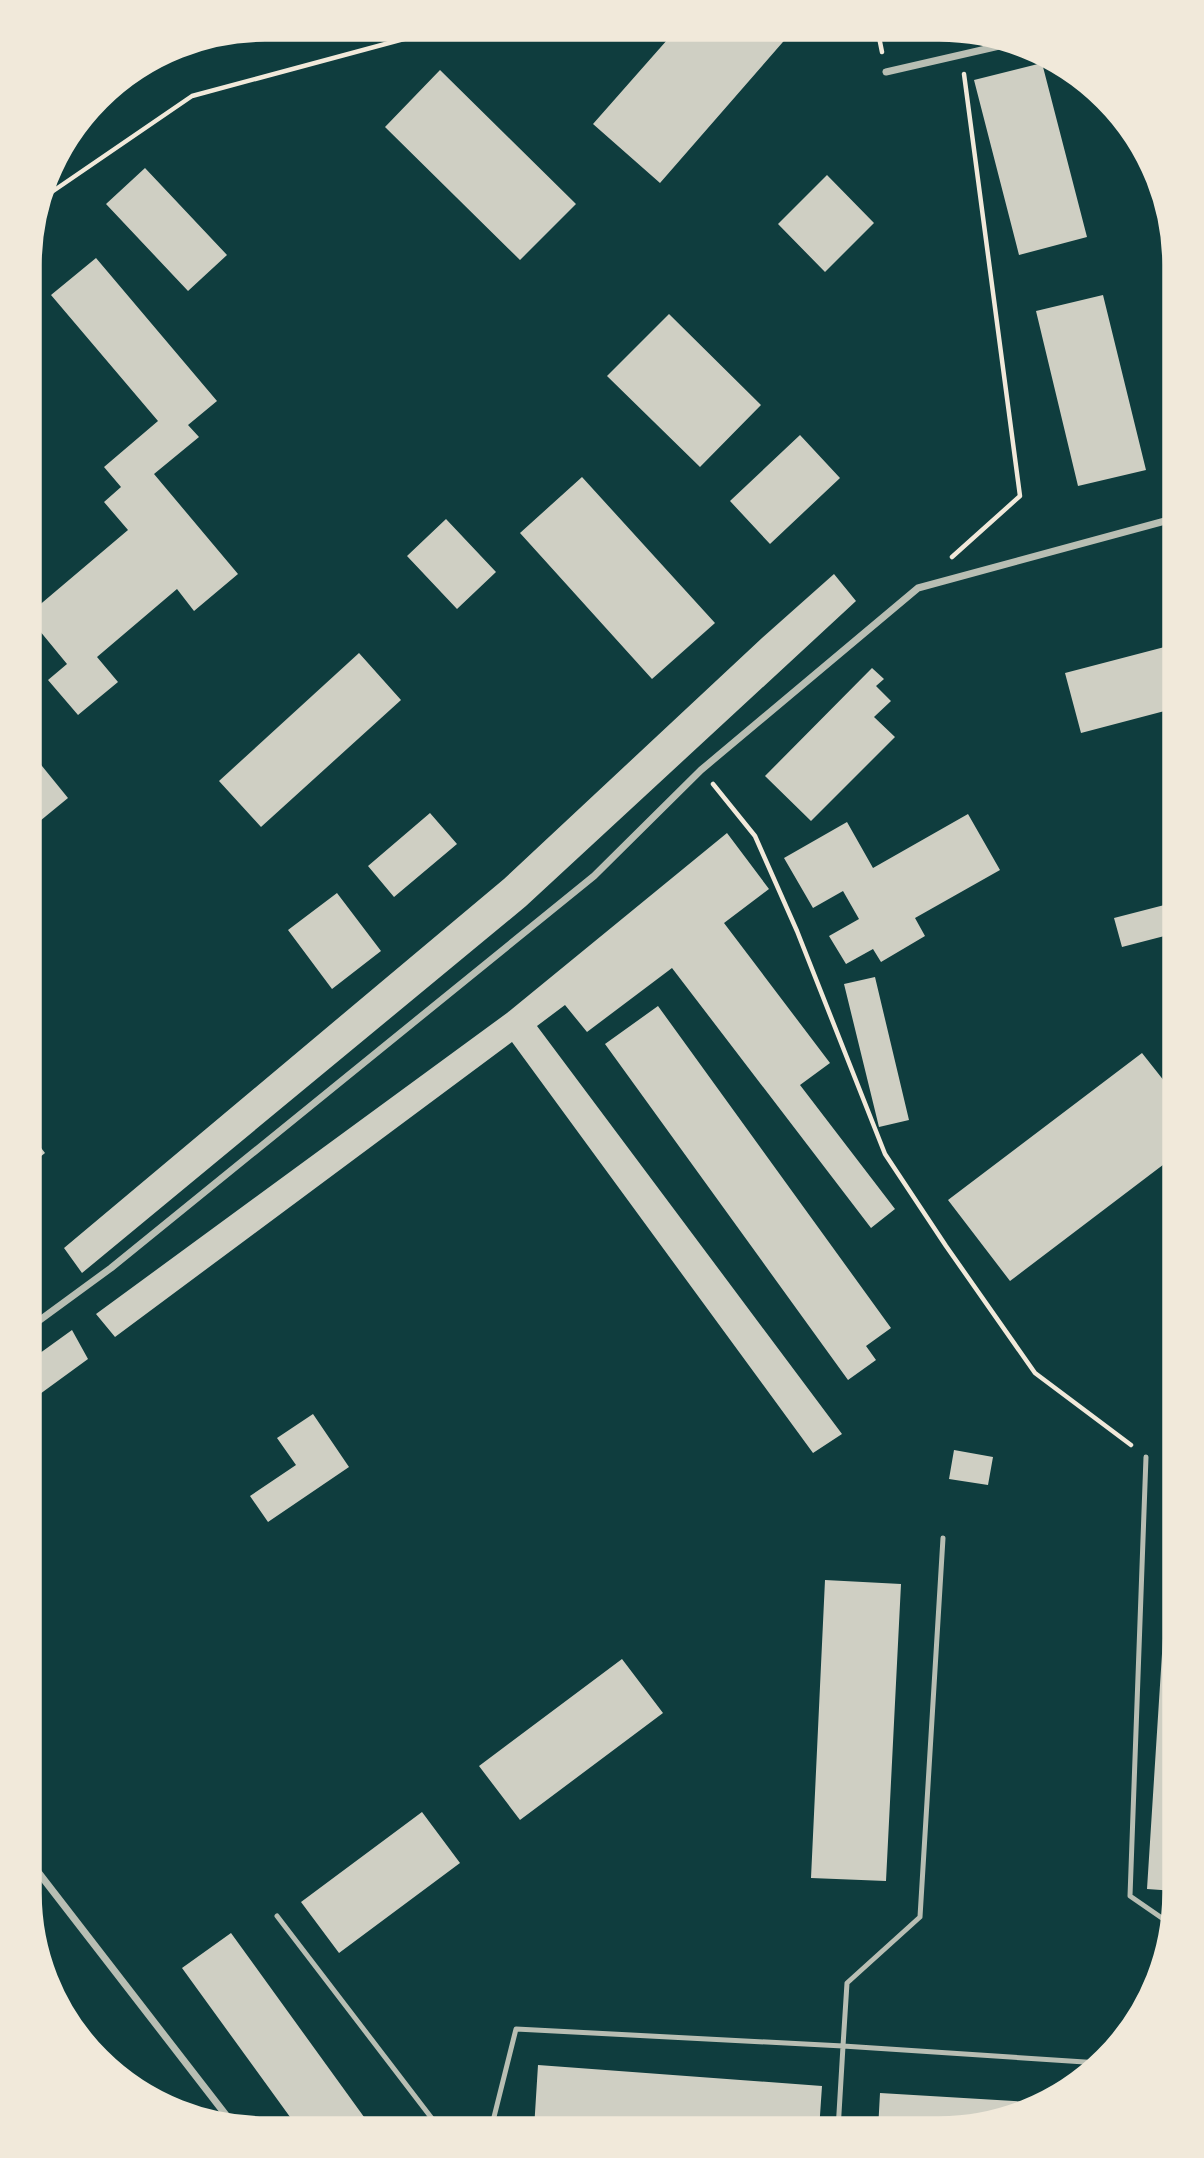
<svg xmlns="http://www.w3.org/2000/svg" width="1204" height="2158" font-family="Rubik,sans-serif">
  <rect width="100%" height="100%" fill="#0f3d3e"/>
  <path fill="#cfcfc3" d="M675 31H785L789 35 660 183 593 124Z
    M1042 63 1087 237 1019 255 974 80Z
    M440 70 576 204 520 260 385 127Z
    M145 168 227 255 188 291 106 204Z
    M827 175 874 223 825 272 778 224Z
    M96 258 217 401 188 425 199 437 154 474 238 574 194 611 177 589 97 657 118 682 78 715 48 680 67 664 30 619V613L128 530 104 502 121 487 104 467 158 421 51 295Z
    M1103 295 1146 470 1078 486 1036 311Z
    M669 314 761 405 700 467 607 376Z
    M800 435 840 478 770 544 730 501Z
    M582 477 715 623 652 679 520 533Z
    M446 519 496 572 457 609 407 556Z
    M834 574 856 601 526 906 82 1273 64 1248 504 879 762 638Z
    M1176 644V708L1081 733 1065 673Z
    M359 653 401 700 261 827 219 781Z
    M872 668 884 679 876 686 891 701 874 717 895 737 811 821 765 776Z
    M29 750 68 798 29 830Z
    M430 813 457 844 394 897 368 866Z
    M968 814 1000 870 915 918 925 936 881 962 873 949 846 964 829 936 859 919 843 891 813 908 784 858 847 822 873 868Z
    M727 833 769 889 724 923 830 1063 800 1085 895 1209 871 1228 672 968 587 1032 565 1005 537 1026 842 1434 813 1453 512 1042 115 1337 96 1314 507 1013Z
    M337 893 381 951 332 989 288 930Z
    M1176 902V933L1122 947 1114 918Z
    M875 977 909 1120 879 1127 844 984Z
    M658 1006 891 1328 866 1346 876 1360 848 1380 605 1044Z
    M1142 1053 1176 1096V1155L1010 1281 948 1200Z
    M29 1132 45 1153 29 1166Z
    M72 1330 88 1359 29 1402V1361Z
    M313 1414 349 1467 268 1522 250 1496 296 1465 277 1438Z
    M954 1450 993 1457 988 1485 949 1479Z
    M1169 1544H1176L1175 1891 1147 1889Z
    M825 1580 901 1584 886 1881 811 1878Z
    M622 1659 663 1713 520 1820 479 1766Z
    M422 1812 460 1863 339 1953 301 1902Z
    M231 1933 372 2128H298L182 1968Z
    M538 2065 822 2086 819 2130 534 2129Z
    M880 2093 1045 2103 1016 2117 939 2130H878Z"/>
  <g fill="none" stroke-linecap="round" stroke-linejoin="round">
    <path stroke="#f1e9da" stroke-width="4.5" d="M878 32 882 52
      M40 200 192 96 441 29
      M952 557 1020 496 964 74
      M713 784 755 836 797 931 885 1154 946 1246 1035 1373 1131 1445
      M1166 1472 1176 1479"/>
    <path stroke="#b8beb3" stroke-width="5" d="M1146 1457 1130 1896 1172 1925
      M277 1916 440 2129
      M491 2129 516 2029 843 2046 847 1983 920 1917 943 1538
      M838 2130 843 2046 1100 2063"/>
    <path stroke="#b8beb3" stroke-width="7" d="M886 72 1008 44
      M29 1328 111 1268 594 876 701 770 918 588 1176 518
      M28 1859 236 2128"/>
  </g>
  <path d="M0 0H1204V2158H0ZM265 40H939A225 225 0 0 1 1164 265V1893A225 225 0 0 1 939 2118H265A225 225 0 0 1 40 1893V265A225 225 0 0 1 265 40Z" fill="#f1e9da" fill-rule="evenodd"/>
  <path fill="none" stroke="#f1e9da" stroke-width="3.5" d="M265 40H939A225 225 0 0 1 1164 265V1893A225 225 0 0 1 939 2118H265A225 225 0 0 1 40 1893V265A225 225 0 0 1 265 40Z"/>
</svg>
